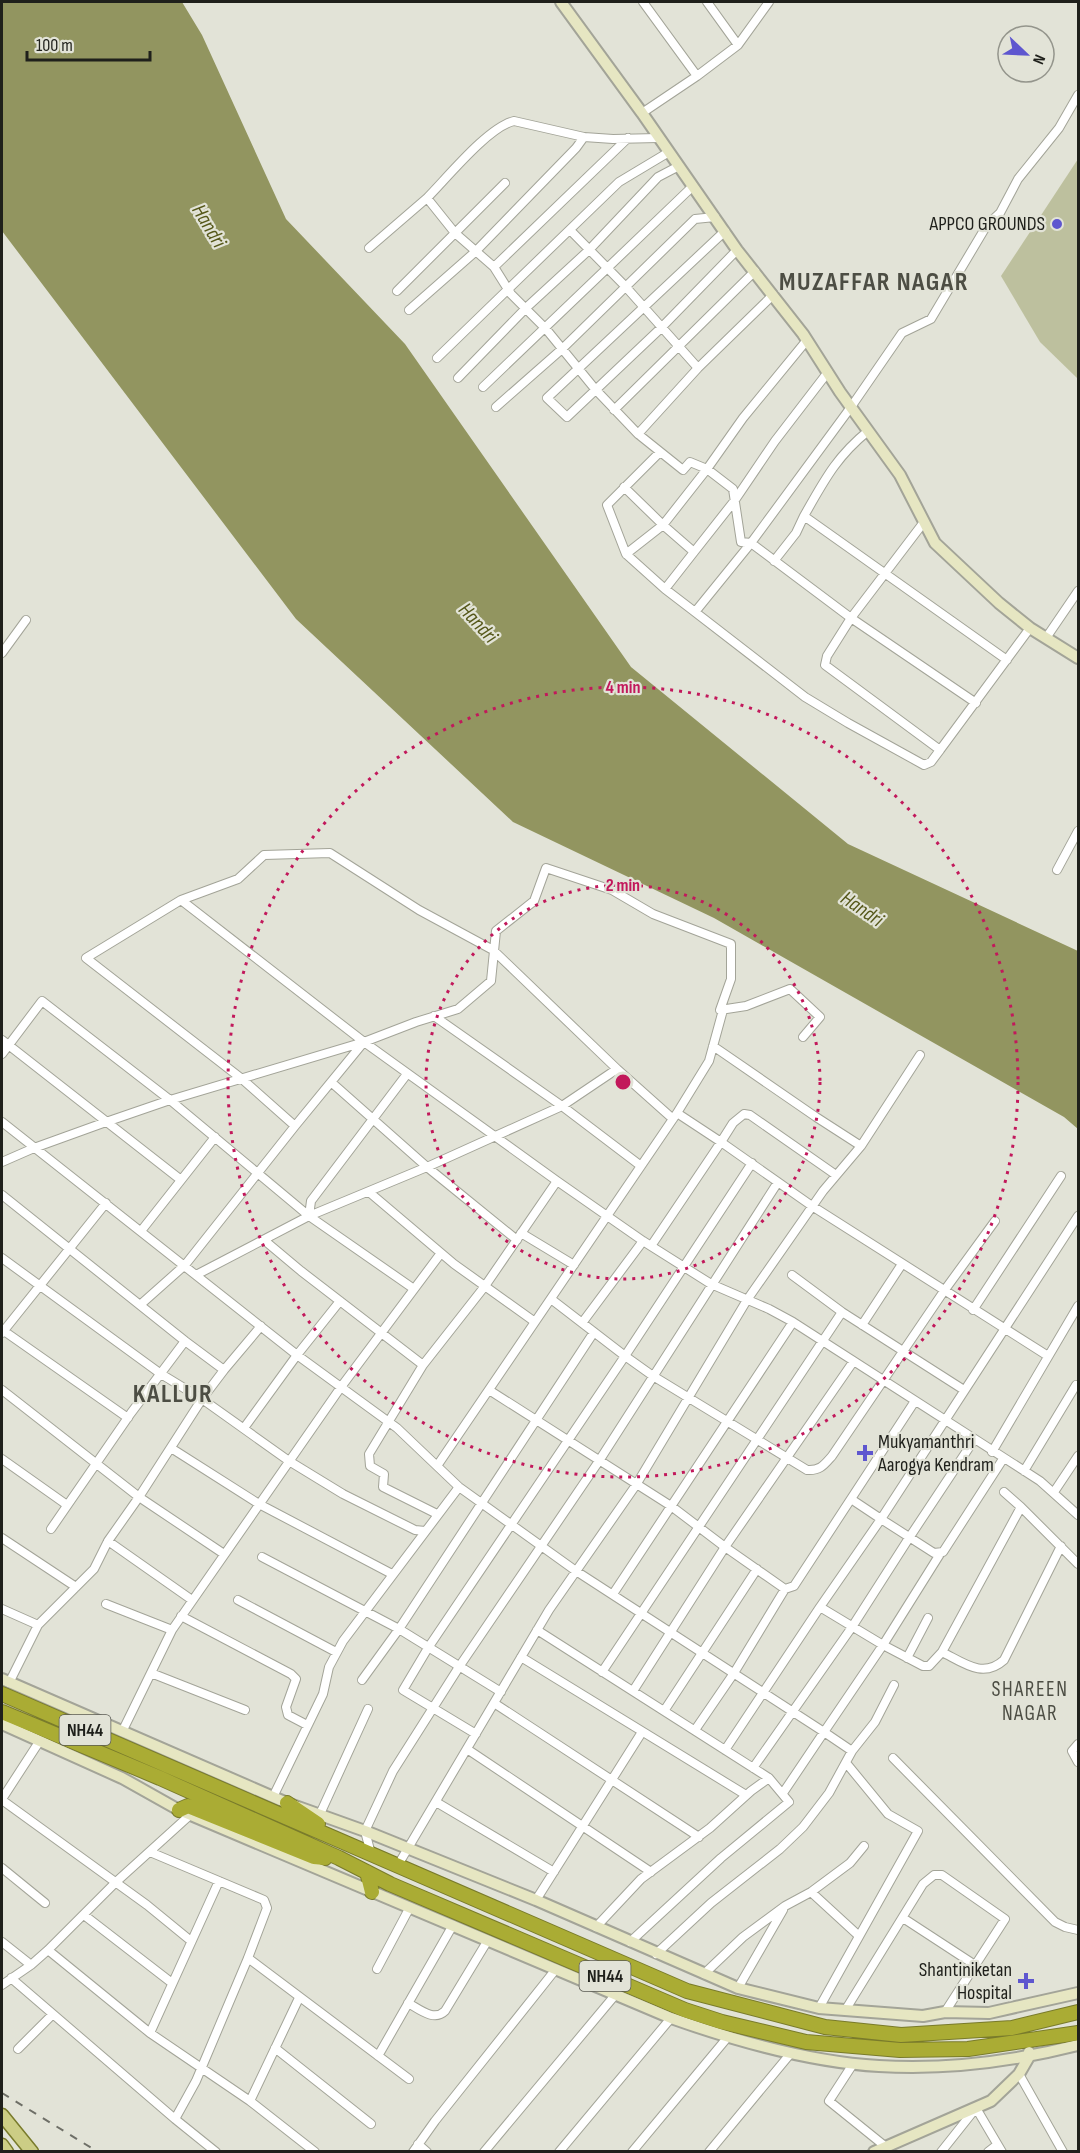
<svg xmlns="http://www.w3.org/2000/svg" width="1080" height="2153" font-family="'Sofia Sans Condensed',sans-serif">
  <rect width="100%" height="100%" fill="#e2e3d7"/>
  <path fill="#bdc09e" d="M1078 159V379L1040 342 1001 276Z"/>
  <path fill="#929560" d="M2 2H182L202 35 286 219 405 344 631 667 848 844 1078 951V1129L1064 1117 714 918 513 822 296 619 2 231Z"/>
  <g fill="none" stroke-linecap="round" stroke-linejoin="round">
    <defs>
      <path id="street" d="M707 2 738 45
        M697 76 738 45 769 2
        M642 113 697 76 643 2
        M658 138 613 139 584 137 514 121C488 127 447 178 427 198L455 233 494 267 511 294 546 329 595 389 638 434 683 470 690 462 707 469 733 489 741 542 751 543 851 618 827 656 825 665 940 750 1030 628
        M570 230 625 286 698 368
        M725 231 547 398 567 417 661 328 737 250
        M369 248 427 198
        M494 267 628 138
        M397 291 505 183
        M409 310 475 252 576 148 584 137
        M807 340 743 418 707 469 663 525 694 552 735 500 775 441 828 372
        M437 358 619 182 669 152
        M458 378 527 307 589 250 658 177 679 166
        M483 387 693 186
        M496 407 562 349 695 219 715 217
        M614 410 755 271
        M868 431C836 457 824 481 804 516L1007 660
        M638 434 698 368 773 295
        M624 487 663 525 626 554 665 589
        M924 522 851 618 976 703
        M694 552 665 589 695 612
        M626 554 607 505 660 452
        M774 561 796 533 804 516
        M1046 638 1078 591
        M2 653 26 620
        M940 750 931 762 924 765 848 723 805 697 695 612 751 543 851 407 902 333 931 319 987 225 1000 213 1018 179 1059 128 1078 95
        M1057 870 1078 831
        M181 900 238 879 264 855 330 853 419 910 493 950 617 1069
        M434 1016 562 1106 641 1166
        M2 1040 181 1180
        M713 1046 816 1117 861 1146
        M2 1054 42 1001 170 1100 309 1216 414 1289
        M331 1082 427 1167 517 1240
        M677 1113 721 1142 733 1123 744 1114 750 1115 836 1175
        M2 1122 297 1355 397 1428 459 1487 576 1571 824 1732 883 1645 820 1607 725 1750
        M295 1126 242 1079 86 958 181 900 364 1042 557 1181 643 1241 711 1284 769 1309 793 1322 1040 1481 1078 1515
        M2 1162 34 1148 106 1122 170 1100 364 1042 416 1022 458 1009 491 981 496 931 534 901 546 868 612 890 653 914 731 944V979L720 1010 746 1006 790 989 820 1017 803 1037
        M369 1192 454 1264 535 1322
        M2 1195 185 1341 224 1370
        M309 1216 311 1201 407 1074
        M141 1231 215 1137
        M521 1233 574 1265
        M264 1240 301 1271 423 1365 369 1454 370 1466 384 1474 383 1487 437 1514
        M651 1246 721 1142 812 1206 1048 1356
        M2 1258 161 1374 202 1399 289 1461 343 1494 415 1530 425 1531
        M196 1275 309 1216 427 1167 562 1106 617 1069 673 1119
        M792 1275 842 1312 964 1390
        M551 1299 625 1356 653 1376 807 1470C820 1471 824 1465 832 1456L944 1291 995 1221
        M140 1305 185 1265 295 1126 363 1043
        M973 1310 1061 1176
        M582 1323 643 1241
        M862 1325 902 1264
        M4 1331 128 1418
        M2 1333 106 1203
        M853 1362 725 1547 785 1589 794 1586 915 1401
        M423 1365 485 1286 557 1181
        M2 1390 139 1497 224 1554
        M489 1390 671 1506 725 1547 633 1691
        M244 1428 297 1355 340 1301
        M171 1448 259 1504 392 1574
        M992 1452 1078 1306
        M2 1459 67 1505
        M437 1466 677 1113 709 1061 723 1010
        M1024 1471 1076 1385 1078 1387
        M1054 1492 1078 1456
        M851 1499 881 1519 1078 1216
        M1021 1507 1078 1564
        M51 1529 131 1413 185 1341
        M2 1538 76 1587
        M108 1541 192 1600
        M940 1554 883 1645 923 1666H929L942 1652 1021 1507 1004 1492
        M262 1557 399 1629 501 1692
        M613 1594 793 1322
        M238 1600 336 1652
        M106 1604 172 1630
        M820 1607 881 1519 934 1553 943 1552 1003 1459
        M2 1609 38 1625
        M181 1616 291 1674 296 1679 286 1707 288 1715 307 1725
        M537 1630 769 1778 789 1802 721 1858 630 1942
        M942 1652C964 1663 983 1679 1004 1660L1061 1546
        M521 1657 746 1795
        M907 1658 928 1618
        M602 1672 842 1312
        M151 1673 245 1710
        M362 1680 399 1629 594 1332
        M9 1683 38 1625 94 1569 108 1541 139 1497 202 1399 224 1370 261 1326
        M494 1703 699 1837
        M664 1711 757 1569
        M695 1730 734 1673 785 1589
        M122 1732 172 1630 341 1387 441 1253
        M476 1734 403 1690 428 1648 625 1356 752 1163
        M1078 1744 1072 1751 1078 1762
        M467 1749 651 1872
        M893 1758 1055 1922 1065 1927 1078 1930
        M753 1768 852 1627 909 1538 974 1440
        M783 1793 824 1732 852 1751
        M273 1797 323 1694 329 1667 343 1641 459 1487
        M2 1799 39 1742
        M2 1800 147 1905 191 1941
        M436 1802 554 1872
        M320 1814 368 1709
        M150 1852 264 1900 267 1908 248 1958 196 2081 175 2119
        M371 1854 365 1831 393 1771 459 1667 599 1461 778 1182
        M398 1865 549 1610 636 1485 747 1300 823 1191 861 1146 920 1055
        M2 1868 45 1903
        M811 1892 859 1936
        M536 1900 642 1732
        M84 1915 172 1983
        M903 1918 975 1965
        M596 1927 641 1879 710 1828 751 1791 769 1778
        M2 1942 31 1965
        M48 1950 150 2033 250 2101 315 2152
        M656 1954 711 1903 780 1849 803 1827 829 1793 852 1751 875 1722 894 1685
        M248 1958 409 2079
        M377 1969 410 1907
        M704 1974 743 1937 785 1906 811 1892 850 1863 864 1846
        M11 1978 175 2119 216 2152
        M2 1985 31 1965 48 1950 116 1882 190 1815
        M738 1988 783 1910
        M408 2003C419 2009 434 2022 445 2011L488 1940
        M819 2008 918 1831 888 1814 847 1764
        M846 2009 923 1884 934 1875H942L1005 1919 945 2012
        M150 2033 219 1881
        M275 2048 371 2124
        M18 2049 52 2015
        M378 2056 453 1925
        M853 2064 829 2101 886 2147
        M1019 2074 1063 2152
        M250 2101 299 1998
        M418 2144 427 2152
        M413 2152 435 2121 556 1969
        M484 2152 616 1994
        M559 2152 671 2018
        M632 2152 727 2038
        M709 2152 791 2053
        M941 2152 976 2108 1002 2152
        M988 2152 997 2145"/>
      <path id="secondary" d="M561 2 642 113 737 250 803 334 840 392 900 475 935 543 999 603 1030 628 1078 658
        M2 1679 287 1803 365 1831 536 1900 738 1988 819 2008 923 2016 945 2012 989 2013 1078 1993
        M2 1724 122 1778 179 1810 671 2018C736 2041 810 2062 879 2066 945 2070 1015 2061 1078 2045
        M874 2152 991 2101 1019 2074 1030 2055 1029 2052"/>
      <path id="primary" d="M2 2115 32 2152
        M2 2145 7 2152"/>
      <path id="highway" d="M2 1694 687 1991 825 2027 901 2035 1012 2028 1078 2012
        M2 1712 160 1778 339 1858 390 1884 685 2010 722 2022 806 2042 900 2050 968 2049 1078 2033
        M287 1803 318 1824
        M179 1810 188 1806 314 1857 325 1858
        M367 1872 372 1892"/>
    </defs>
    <use href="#street" stroke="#a3a498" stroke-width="10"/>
    <use href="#secondary" stroke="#a3a498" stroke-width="14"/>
    <use href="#primary" stroke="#797b2b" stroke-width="15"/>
    <use href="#highway" stroke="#797b2b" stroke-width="16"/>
    <use href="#street" stroke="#fff" stroke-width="8"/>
    <use href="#secondary" stroke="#e6e6c2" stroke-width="10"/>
    <use href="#primary" stroke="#cccd85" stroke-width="12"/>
    <use href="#highway" stroke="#aaac34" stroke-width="14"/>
    <path stroke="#6e6f67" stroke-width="2" stroke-dasharray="8 8" stroke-linecap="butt" d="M2 2093 98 2152"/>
  </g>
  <g fill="none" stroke="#c2185b" stroke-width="3" stroke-dasharray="3 6">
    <circle cx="623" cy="1082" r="197"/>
    <circle cx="623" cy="1082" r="395"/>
  </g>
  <g fill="#5e56cf" stroke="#e2e3d7" stroke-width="2">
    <circle cx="1057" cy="224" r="6"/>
    <path d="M862 1444h6v6h6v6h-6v6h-6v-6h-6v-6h6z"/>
    <path d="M1023 1972h6v6h6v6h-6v6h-6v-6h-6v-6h6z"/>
  </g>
  <g text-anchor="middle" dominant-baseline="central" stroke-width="4.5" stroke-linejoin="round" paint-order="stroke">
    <g fill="#e2e3d7" stroke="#5a5a53" stroke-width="1.5">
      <rect x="59.5" y="1715" width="51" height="30" rx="4.5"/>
      <rect x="579.5" y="1961" width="51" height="30" rx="4.5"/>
    </g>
    <g font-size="18" font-weight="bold" fill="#1f201b">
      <text x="85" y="1730">NH44</text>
      <text x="605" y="1976">NH44</text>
    </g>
    <g font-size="20" fill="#1f201b" stroke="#e2e3d7" text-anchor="end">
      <text x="1045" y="224">APPCO GROUNDS</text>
      <text x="878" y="1442" text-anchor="start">Mukyamanthri<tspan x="878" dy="23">Aarogya Kendram</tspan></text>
      <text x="1012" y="1970">Shantiniketan<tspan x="1012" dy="23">Hospital</tspan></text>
    </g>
    <g font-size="21" font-style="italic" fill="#56581a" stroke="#e2e3d7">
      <text transform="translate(209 226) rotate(59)">Handri</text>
      <text transform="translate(478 623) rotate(47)">Handri</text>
      <text transform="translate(862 909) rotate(34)">Handri</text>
    </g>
    <g font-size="21" letter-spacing="1.5" fill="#4d4e44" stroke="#e2e3d7">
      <text x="1030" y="1689">SHAREEN<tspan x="1030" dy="24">NAGAR</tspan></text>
    </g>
    <g font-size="26" font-weight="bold" letter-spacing="1.5" fill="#4d4e44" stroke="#e2e3d7">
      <text x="874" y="282">MUZAFFAR NAGAR</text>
      <text x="173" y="1394">KALLUR</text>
    </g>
  </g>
  <circle cx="623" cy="1082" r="9" fill="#c2185b" stroke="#e2e3d7" stroke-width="3"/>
  <g font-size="18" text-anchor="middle" font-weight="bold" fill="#c2185b" stroke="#e2e3d7" stroke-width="4.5" stroke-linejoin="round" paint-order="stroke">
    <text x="623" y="693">4 min</text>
    <text x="623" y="891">2 min</text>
  </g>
  <rect width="1080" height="2153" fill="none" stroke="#1f201b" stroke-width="6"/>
  <g transform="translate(1026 54) rotate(113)"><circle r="28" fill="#e2e3d7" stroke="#94958c" stroke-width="1.5"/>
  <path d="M0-4.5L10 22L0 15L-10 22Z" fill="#5e56cf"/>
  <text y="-9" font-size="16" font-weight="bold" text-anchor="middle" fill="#1f201b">N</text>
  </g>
  <path d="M27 51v9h123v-9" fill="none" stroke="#1f201b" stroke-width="3"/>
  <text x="36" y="51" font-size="18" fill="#1f201b" stroke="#e2e3d7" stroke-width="4.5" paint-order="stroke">100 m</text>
</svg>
